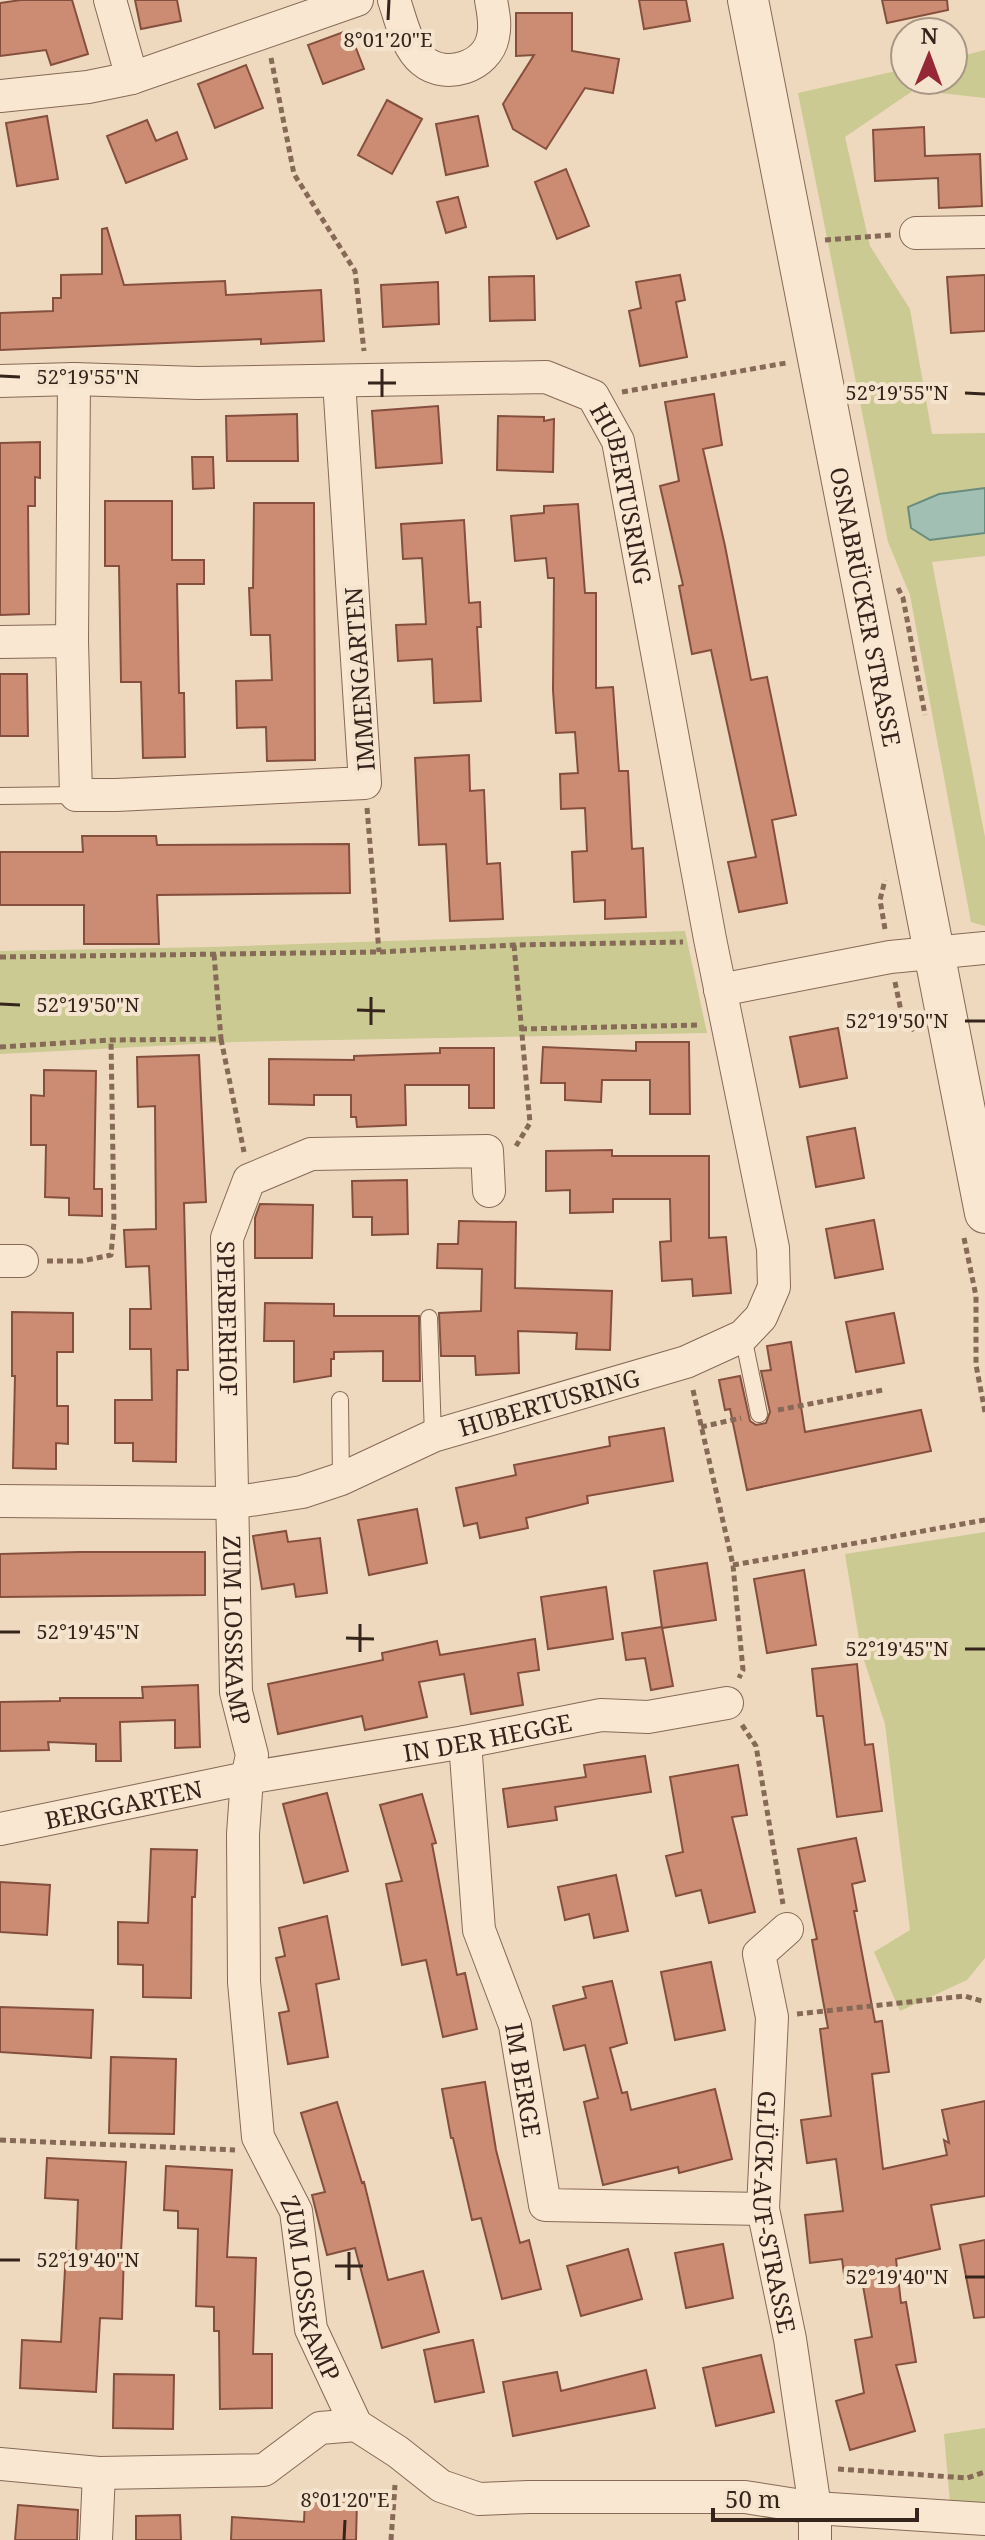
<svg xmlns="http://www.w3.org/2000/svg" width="985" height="2540" font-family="'Noto Serif',serif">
  <rect width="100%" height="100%" fill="#eed9be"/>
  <path fill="#cbca92" d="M985 50V98L914 90 845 137 870 246 910 309 932 434 985 433V488L962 490 970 534 985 533V556L932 562 985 837V926L971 922 910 595 888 542 798 93 905 69V80H953V58Z
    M685 931 707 1033 234 1042 0 1054V951L210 947Z
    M985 1532V1958L967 1980 900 2011 874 1952 910 1930 885 1724 861 1651 845 1554Z
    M985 2428V2503H950L944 2434Z"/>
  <path fill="#a1bfb2" stroke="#698c7f" stroke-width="2" d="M985 488V533L930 540 911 528 908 507 939 494Z"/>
  <path fill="#cc8c73" stroke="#854f3d" stroke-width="2" d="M21 0H72L88 54 51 65 46 50 0 56V3Z
    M135 0H177L181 21 141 29Z
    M639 0H686L690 21 644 29Z
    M882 0H947L948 10 887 23Z
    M516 13H572V51L619 59 613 93 585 88 546 149 513 129 503 104 534 55 516 56Z
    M349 30 364 69 323 84 308 45Z
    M246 65 263 108 215 128 198 84Z
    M387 100 422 119 392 174 358 155Z
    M47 116 58 179 17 186 6 123Z
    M478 116 488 166 446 175 436 124Z
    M147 120 156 141 177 132 187 159 126 183 107 136Z
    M924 127 925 156 980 154 982 206 939 208 938 178 875 181 873 130Z
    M566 169 589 226 557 239 535 182Z
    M458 197 466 227 446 233 437 202Z
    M107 228 124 285 225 281 226 295 321 290 324 341 261 344V339L0 350V313L53 311V298H61V275L102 274V229Z
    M680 275 685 300 676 302 687 357 640 366 629 311 641 308 636 282Z
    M985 275V331L951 333 947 277Z
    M534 276 535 320 490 321 489 277Z
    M438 282 439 324 383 327 381 285Z
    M714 394 722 445 703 449 725 546 751 680 767 677 796 815 772 820 787 903 739 912 728 862 756 857 711 650 692 654 679 586 683 585 660 486 679 481 665 402Z
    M438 406 442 463 376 468 372 411Z
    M297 414 298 461H227L226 416Z
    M498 416 544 417V421L554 419 553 472 497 470Z
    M40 442V478L35 477V506H28L29 614 0 615V443Z
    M192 457H213L214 488 193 489Z
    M105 501H172V560H204V584H177L179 693H184L185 757 143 758 141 682H121L119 566H105Z
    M254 503H314L315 760 267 761 266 727 237 728 236 681 272 680 270 635H251L249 588H253Z
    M578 504 585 593H596V688L613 687 619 771H628L632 849 643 848 646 917 605 919V900L574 902 572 852 587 851 585 808 561 809 560 774 578 773 575 732 556 733 553 690 554 578H548L546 558 515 561 511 516 544 513V506Z
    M464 520 469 603 480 602 481 627H477L481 701 434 703 432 659 398 661 396 625 426 624 422 558 403 559 401 524Z
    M0 674H27L28 736H0Z
    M469 755 470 791 484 790 487 864 500 863 503 919 450 921 446 844 419 845 415 758Z
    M82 836H156L157 845 349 844 350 893 157 895 159 944H84V905H0V852H83Z
    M838 1028 847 1078 800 1087 790 1037Z
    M636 1042H689L690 1114H650V1080H602L601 1102 565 1100V1083H541L543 1047 636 1051Z
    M440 1048H494V1108H469V1085H405L406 1125 357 1127 356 1117H351V1095H314V1105L269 1104V1059L354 1060V1056L440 1053Z
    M199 1055 206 1202 184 1203 188 1370H177L176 1462 133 1461V1443H115V1400H152L151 1349H130V1309H151L149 1266 126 1267 124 1230 156 1229 155 1106 138 1107 137 1057Z
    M44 1070 96 1071 94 1189H102V1216L69 1215V1198L45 1197 46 1145H31V1095L44 1096Z
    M855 1128 864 1178 816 1187 807 1137Z
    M612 1150V1156H709V1238L726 1237 731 1293 693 1296 692 1279 662 1281 660 1242 671 1241 670 1199H613V1212L570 1213V1190L546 1191V1151Z
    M407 1180 408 1234 372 1235V1217H353L352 1181Z
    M260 1204 313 1205 312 1258H255V1218Z
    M874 1220 883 1269 835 1278 826 1229Z
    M459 1221 516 1222 515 1288 612 1291 610 1350 576 1349 577 1333 518 1331 519 1373 476 1375 475 1356H441L439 1313 481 1311 482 1269 437 1268 438 1244H458Z
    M265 1303 334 1304V1316H419L420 1381H383V1351L334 1352V1359H331V1376L294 1382V1341H264Z
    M12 1312 73 1313V1352H57V1406H68V1444L56 1443V1469L13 1468 15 1376H12Z
    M894 1313 904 1363 856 1372 846 1322Z
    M791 1342 805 1432 921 1410 931 1451 747 1490 730 1409 725 1410 719 1380 740 1376 750 1421 756 1425 766 1423 770 1412 761 1371 771 1370 767 1346Z
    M664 1428 673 1481 587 1496 588 1503 526 1518 528 1528 480 1538 477 1523 464 1526 456 1488 516 1475 514 1465 610 1446 609 1437Z
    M417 1509 427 1563 369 1575 358 1520Z
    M286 1531 288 1542 320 1538 327 1593 296 1597 294 1584 262 1589 253 1536Z
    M79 1552H205V1595L0 1597V1554Z
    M707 1563 716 1620 662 1628 654 1571Z
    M804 1570 816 1645 767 1653 754 1579Z
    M606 1587 613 1639 548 1649 541 1597Z
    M662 1627 673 1686 651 1690 645 1658 626 1660 622 1633Z
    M535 1639 539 1670 518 1673 523 1705 471 1714 464 1674 419 1682 427 1717 365 1730 362 1716 278 1734 268 1684 383 1660 382 1653 437 1641 440 1655Z
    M857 1664 865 1745 873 1744 882 1811 837 1817 823 1716H817L812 1669Z
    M198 1685 200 1747 175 1748V1720L120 1722 121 1761H96V1744L48 1742 49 1750 0 1751V1702L60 1701V1698H143L142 1687Z
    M645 1756 651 1792 555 1807 557 1820 508 1827 503 1789 586 1777 584 1765Z
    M738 1765 747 1815 732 1817 755 1912 709 1923 701 1890 676 1896 666 1856 683 1852 670 1777Z
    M327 1793 348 1871 304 1883 283 1804Z
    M422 1794 436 1843 432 1844 457 1975 465 1973 477 2029 443 2037 426 1960 402 1965 386 1884 402 1881 380 1805Z
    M856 1838 865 1881 852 1884 857 1911H854L875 2022 882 2021 889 2072 872 2074 883 2169 947 2155 944 2140 949 2143 942 2110 985 2101V2196L931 2205 940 2249 896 2259 901 2303 906 2302 916 2362 896 2365 915 2431 850 2450 836 2401 864 2393 855 2340 872 2337 862 2280 845 2282 842 2259 810 2263 805 2215 843 2211 836 2159 807 2163 801 2120 831 2116 820 2029 828 2028 812 1940 817 1939 798 1849Z
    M151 1849 197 1850 195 1897H192L191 1998 143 1997V1965L118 1964V1922L148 1923Z
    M616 1875 628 1931 594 1938 589 1914 565 1920 558 1887Z
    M0 1882 50 1885 47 1935 0 1932Z
    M327 1916 339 1979 316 1984 328 2057 288 2064 279 2013 289 2011 276 1958 285 1956 279 1928Z
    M711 1962 725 2030 675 2040 661 1972Z
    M612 1981 627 2043 610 2048 622 2093 627 2092 631 2110 715 2089 732 2159 679 2173 678 2167 603 2185 584 2102 598 2098 585 2045 564 2050 553 2006 586 1998 583 1987Z
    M0 2007 93 2010 91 2058 0 2052Z
    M111 2057 176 2059 174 2134 109 2133Z
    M485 2082 496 2150 520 2243 529 2240 541 2289 502 2299 481 2218 472 2220 453 2138H451L442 2089Z
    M337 2102 362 2183 364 2182 388 2280 423 2271 439 2332 382 2348 355 2248 327 2255 312 2195 325 2192 301 2113Z
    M47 2158 126 2162 121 2252H124L122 2319 100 2318 96 2392 20 2388 22 2340 61 2342 66 2251H76L78 2200 45 2198Z
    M166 2166 232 2170 227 2257 256 2258 253 2354H272V2408L220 2409 219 2331H214V2307L196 2306 198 2229 178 2228V2211L164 2210Z
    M985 2240V2317L974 2318 960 2245Z
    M723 2244 733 2298 686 2308 675 2253Z
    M628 2249 642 2299 581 2316 567 2266Z
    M473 2340 484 2392 435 2402 424 2350Z
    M761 2355 774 2412 716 2426 703 2368Z
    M646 2370 655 2408 513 2436 503 2382 557 2372 561 2391Z
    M114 2374 174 2375 173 2429 113 2428Z
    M305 2499 357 2500 356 2540H231L232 2517 304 2522Z
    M18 2505 78 2510 77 2540H15Z
    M180 2515 181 2540H136V2516Z"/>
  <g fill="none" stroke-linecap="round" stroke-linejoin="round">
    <defs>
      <path id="service" d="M0 796 76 795
        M429 1318 433 1436
        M743 1336 759 1414
        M340 1400 341 1479"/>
      <g id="minor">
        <path d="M110 0 132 78"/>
        <path d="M394 0C401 20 406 47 423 61 446 80 487 67 493 37 496 24 493 12 491 0"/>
        <path d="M0 96 88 87 132 78 357 0"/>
        <path d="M916 233 985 232"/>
        <path d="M74 379 72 641 76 795H116L365 783 339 381"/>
        <path id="s1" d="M0 381 74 379 197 383 546 377 593 396 618 441 710 939 773 1248 774 1287 761 1317 743 1336 686 1362 433 1436 341 1479 302 1492 231 1503 0 1501"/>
        <path d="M0 642 72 641"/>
        <path d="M720 990 890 957 985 948"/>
        <path id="s2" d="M489 1191 487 1151 311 1154 249 1180 227 1238 236 1692 252 1755 247 1778 243 1834 244 1982 258 2137 296 2211 311 2329 356 2425 398 2452 441 2486 479 2499 529 2497H745L815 2508 985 2519"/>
        <path d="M0 1261H22"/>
        <path id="s3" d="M465 1742 479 1930 515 2025 545 2205 763 2209"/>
        <path id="s4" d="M0 1829 247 1778 465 1742 601 1715 648 1717 727 1703"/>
        <path id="s5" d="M787 1929 759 1954 772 2017 763 2209 790 2339 815 2508V2540"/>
        <path d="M0 2464 99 2473 264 2470 320 2428 356 2425"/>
        <path d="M96 2540 99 2473"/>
      </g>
      <g id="tertiary">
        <path id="s6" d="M748 0 985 1213"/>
      </g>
    </defs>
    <use href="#service" stroke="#866957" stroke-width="18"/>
    <use href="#minor" stroke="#866957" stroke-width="34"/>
    <use href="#tertiary" stroke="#866957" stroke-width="42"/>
    <path stroke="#866957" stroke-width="5" stroke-dasharray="6 4" stroke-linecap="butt" d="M271 58 294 174 355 271 364 351
      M825 240 891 235
      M622 392 786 363
      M898 588 903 598 925 715
      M367 808 379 952
      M885 929 880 900 885 880
      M514 945 530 1123 516 1146
      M0 957 379 952 514 945 683 942
      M895 982 901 1011 914 1031
      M521 1029 700 1025
      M221 1039 244 1152
      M0 1047 111 1040 221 1039 214 954
      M964 1238 976 1296V1365L985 1412
      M47 1261H82L111 1255 114 1222 111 1040
      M693 1390 733 1565 743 1670 739 1678
      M778 1410 883 1390
      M701 1427 741 1418
      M733 1565 985 1520
      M742 1725 756 1746 783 1904
      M797 2014 965 1996 985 2002
      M0 2140 235 2150
      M838 2469 967 2478 985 2472
      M391 2540 395 2485"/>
    <use href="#service" stroke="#f9e7d1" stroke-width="16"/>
    <use href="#minor" stroke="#f9e7d1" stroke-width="32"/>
    <use href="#tertiary" stroke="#f9e7d1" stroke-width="40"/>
  </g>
  <path fill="none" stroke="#35241c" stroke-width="3" d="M388 20 389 0M0 376 20 377M368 383H396M965 393 985 394M382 397V369M0 1004 20 1005M357 1010 385 1011M965 1021H985M371 1025V997M0 1632H20M346 1638 374 1639M965 1649H985M360 1652V1624M0 2260H20M335 2266H363M965 2277H985M349 2280V2252M344 2540 345 2520"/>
  <g text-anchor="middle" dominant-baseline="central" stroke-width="8" stroke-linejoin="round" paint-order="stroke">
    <g font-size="24" fill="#35241c" stroke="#f5e4cd">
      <text stroke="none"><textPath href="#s1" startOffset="700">HUBERTUSRING</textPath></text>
      <text stroke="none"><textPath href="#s6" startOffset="618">OSNABRÜCKER STRASSE</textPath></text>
      <text transform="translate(359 679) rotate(-94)">IMMENGARTEN</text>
      <text stroke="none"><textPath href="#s2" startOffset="426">SPERBERHOF</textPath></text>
      <text transform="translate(549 1402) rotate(-16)">HUBERTUSRING</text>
      <text stroke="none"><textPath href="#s2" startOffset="738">ZUM LOSSKAMP</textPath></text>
      <text stroke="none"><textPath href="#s4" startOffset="496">IN DER HEGGE</textPath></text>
      <text stroke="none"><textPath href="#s4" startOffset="126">BERGGARTEN</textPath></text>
      <text stroke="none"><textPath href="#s3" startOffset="346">IM BERGE</textPath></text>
      <text stroke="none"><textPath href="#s5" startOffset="298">GLÜCK-AUF-STRASSE</textPath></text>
      <text stroke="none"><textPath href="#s2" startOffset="1410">ZUM LOSSKAMP</textPath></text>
    </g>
  </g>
  <g font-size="20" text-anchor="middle" fill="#35241c" stroke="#f5e4cd" stroke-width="8" stroke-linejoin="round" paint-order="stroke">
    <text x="388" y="47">8°01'20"E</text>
    <text x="88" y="384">52°19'55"N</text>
    <text x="897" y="400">52°19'55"N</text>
    <text x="88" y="1012">52°19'50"N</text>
    <text x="897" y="1028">52°19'50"N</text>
    <text x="88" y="1639">52°19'45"N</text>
    <text x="897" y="1656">52°19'45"N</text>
    <text x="88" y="2267">52°19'40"N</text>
    <text x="897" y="2284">52°19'40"N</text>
    <text x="345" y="2507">8°01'20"E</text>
  </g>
  <g transform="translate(929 56) rotate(1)"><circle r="38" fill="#f5e4cd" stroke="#a89786" stroke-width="2"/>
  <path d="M0-6L14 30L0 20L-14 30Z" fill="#952737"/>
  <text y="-12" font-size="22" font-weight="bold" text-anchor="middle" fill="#35241c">N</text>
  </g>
  <path d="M713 2508v12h204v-12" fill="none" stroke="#35241c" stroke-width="4"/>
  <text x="725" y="2508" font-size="24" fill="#35241c" stroke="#f5e4cd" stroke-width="6" paint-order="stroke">50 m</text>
</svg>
